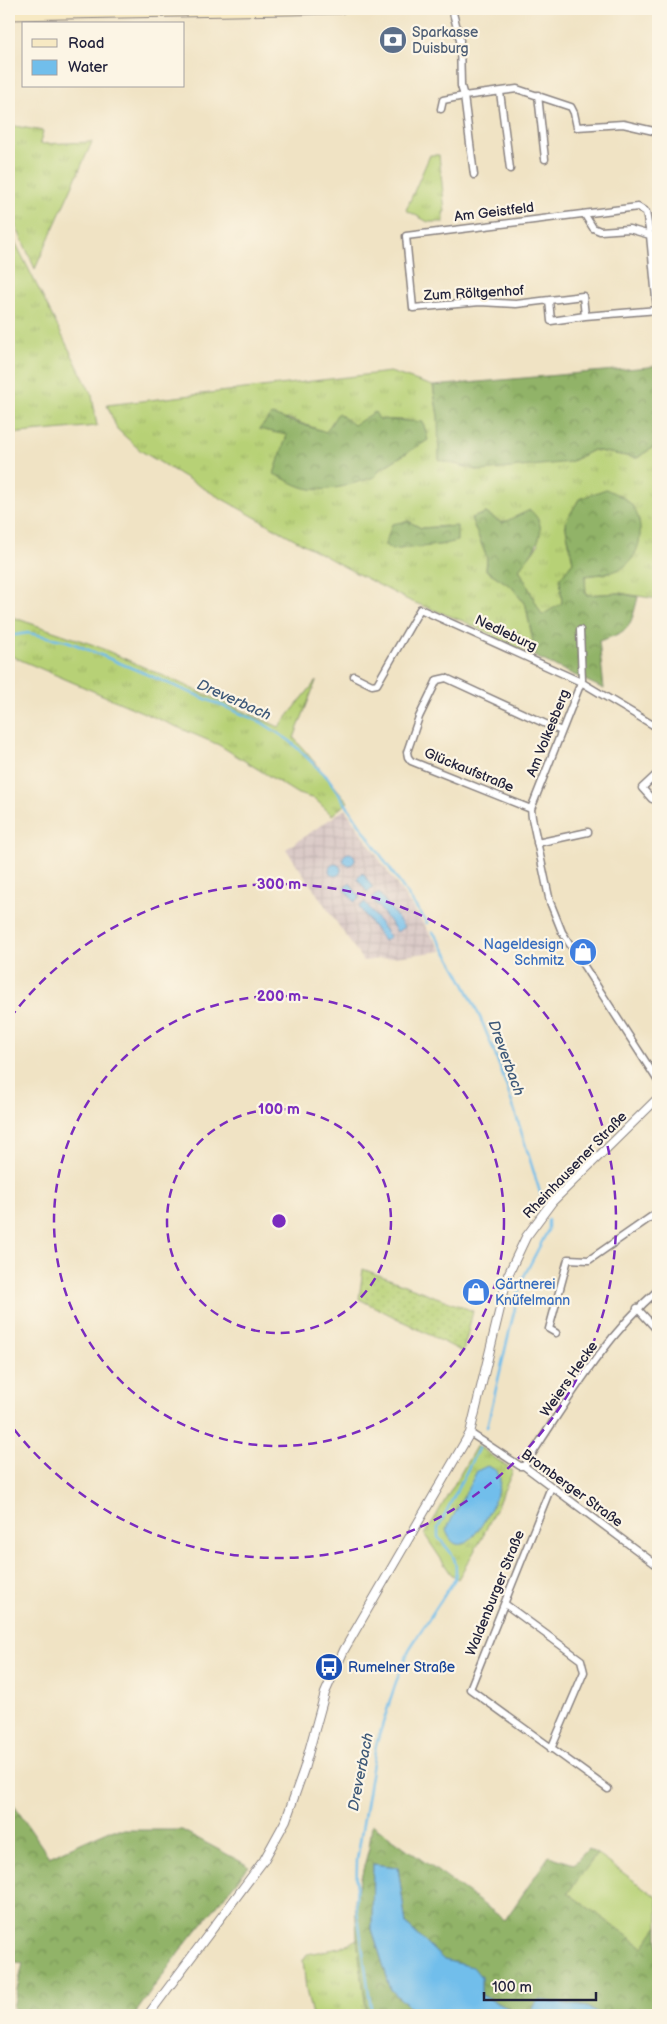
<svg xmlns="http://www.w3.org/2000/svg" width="667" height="2024" font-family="'Balsamiq Sans',sans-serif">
  <defs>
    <pattern id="industrial-grid" width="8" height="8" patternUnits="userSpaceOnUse" patternTransform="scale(1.25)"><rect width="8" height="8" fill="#d2bfc0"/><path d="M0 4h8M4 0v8" fill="none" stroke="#b4a4a6"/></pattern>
    <pattern id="grass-tufts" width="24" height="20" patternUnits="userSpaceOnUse" patternTransform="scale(1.25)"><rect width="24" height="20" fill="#b7d176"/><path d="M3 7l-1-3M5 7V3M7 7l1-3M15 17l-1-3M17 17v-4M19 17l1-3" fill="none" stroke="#9db367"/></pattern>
    <pattern id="forest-crowns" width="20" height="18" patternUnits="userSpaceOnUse" patternTransform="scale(1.25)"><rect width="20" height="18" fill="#91b367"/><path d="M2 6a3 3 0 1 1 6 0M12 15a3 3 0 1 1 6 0" fill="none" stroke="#769156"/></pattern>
    <pattern id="garden-dots" width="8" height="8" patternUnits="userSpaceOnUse" patternTransform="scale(1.25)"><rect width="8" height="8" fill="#b7d176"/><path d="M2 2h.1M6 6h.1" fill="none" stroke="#9db367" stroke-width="1.8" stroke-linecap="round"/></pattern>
  </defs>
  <rect width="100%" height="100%" fill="#fcf5e5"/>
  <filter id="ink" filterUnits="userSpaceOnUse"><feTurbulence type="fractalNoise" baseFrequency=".02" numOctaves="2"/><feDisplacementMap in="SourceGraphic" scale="10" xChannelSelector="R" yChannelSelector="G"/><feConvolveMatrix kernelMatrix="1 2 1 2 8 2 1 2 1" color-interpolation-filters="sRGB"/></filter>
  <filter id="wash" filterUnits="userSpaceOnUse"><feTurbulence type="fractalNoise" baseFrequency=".0096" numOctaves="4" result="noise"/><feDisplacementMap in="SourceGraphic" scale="20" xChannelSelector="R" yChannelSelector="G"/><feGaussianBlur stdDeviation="1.12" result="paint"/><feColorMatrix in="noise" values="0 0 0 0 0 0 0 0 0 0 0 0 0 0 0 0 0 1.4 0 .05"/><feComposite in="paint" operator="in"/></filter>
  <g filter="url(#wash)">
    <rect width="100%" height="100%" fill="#f0e3c4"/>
    <path fill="url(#industrial-grid)" d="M345 809 442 951 363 961 286 849Z"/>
    <path fill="url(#grass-tufts)" stroke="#6c7a58" fill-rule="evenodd" d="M9 125 43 131 40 144 92 142 35 269 9 210Z
      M430 155H439L445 212H443L444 222H428L406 210Z
      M9 230 92 395 97 426 9 434Z
      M390 372 433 386 438 416 570 462 593 450 637 458 658 444V599L619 593 586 595 585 576 611 573 565 523 573 562 560 578 562 603 542 616 519 569 539 544 513 519 502 523 486 513 471 518 487 558 486 570 512 587 526 606 536 657 463 621 410 601 352 571 215 495 141 451 117 429 107 405ZM289 419 326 432 378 420H406L428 440 380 469 284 447 287 435 259 428ZM408 521 421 528 447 526 445 544H432Z
      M9 616 94 645 279 727 316 681 294 738 348 802 332 815 315 799 298 794 219 745 9 655Z
      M477 1445 513 1471 482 1538 458 1579 451 1574 425 1535Z
      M357 1939 367 2015H312L306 1990 303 1960 307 1954 340 1948Z"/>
    <path fill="url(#forest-crowns)" stroke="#5a6a51" d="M658 364V444L637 458 593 450 570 462 481 471 439 460 438 416 433 386 649 367Z
      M375 412 379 419 423 422 428 440 380 469 375 477C353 483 325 495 302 487 293 484 283 478 274 474L287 435 259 429 272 415 326 432 338 413 354 425Z
      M606 489C613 493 625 497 630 503 646 521 643 555 622 568 611 574 597 574 585 576L586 595 619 593 638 597C630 629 630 631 599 641L604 689 536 657 526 606 512 587 486 570 487 558 471 518 486 513 502 523 530 510C553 529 533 552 519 569L542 615 562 603 560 578 573 562 565 523 579 499Z
      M408 521 421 528 457 526V541C437 547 413 547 392 550L385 545 392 524Z
      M9 1798 49 1857 110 1830H182L249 1866 183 1947 134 2015H33L13 2008 23 1963 9 1961Z
      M372 1824 505 1920 549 1856 574 1864 588 1849 597 1854 568 1893 643 1947 658 1926V2015H599L587 2007 539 2000 529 2015H522L481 1995V1977L473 1968 444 1960 406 1924 398 1867 373 1864 372 1929 391 1990 418 2015H367L357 1939 355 1899 369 1848Z"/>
    <path fill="url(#garden-dots)" stroke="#6c7a58" d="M363 1269 473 1311 463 1352 359 1299Z"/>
    <path fill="#b7d176" stroke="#6c7a58" d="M597 1854 658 1898V1926L643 1947 568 1893Z"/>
    <path fill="#71beeb" stroke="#4a7093" d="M343 859a6 6 0 1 1 12 0a6 6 0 1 1-12 0Z
      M329 870a6 6 0 1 1 12 0a6 6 0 1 1-12 0Z
      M363 873 373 888 367 892 357 878Z
      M350 883 360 898 354 902 344 888Z
      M379 893 404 927 397 932 372 898Z
      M365 902 390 937 384 941 359 907Z
      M487 1466 496 1470C498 1473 500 1477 500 1480 501 1495 462 1577 446 1530L477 1471Z
      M373 1864 398 1867 406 1924 444 1960 473 1967 481 1977V1995L522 2015H418L391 1990 372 1929Z
      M538 2000 587 2007 599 2015H529Z"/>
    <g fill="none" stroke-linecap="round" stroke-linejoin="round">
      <path stroke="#71beeb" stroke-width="2.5" d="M9 636 28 633 67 641 261 722 290 741 328 778 427 923
        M433 932C488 1011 514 1108 542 1199
        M487 1427 521 1282 548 1230V1220
        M372 2015 356 1903 357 1860 376 1745 396 1682 410 1648 455 1579C459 1558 451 1553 438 1537V1528L479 1447"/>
    </g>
  </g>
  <g filter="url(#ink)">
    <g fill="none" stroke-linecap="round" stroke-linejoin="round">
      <defs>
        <path id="minor" d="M452 9 460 40 461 86 464 96 517 89 571 107 574 113 577 127 623 124 658 132
          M500 92 510 169
          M538 95 545 159
          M441 109 443 100 464 96 474 175
          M585 215 593 228 600 231 629 229 650 235 657 309
          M658 237 650 235 646 212 638 207 406 236 413 308 480 302 516 304 583 296 585 316 658 310
          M549 300 551 321 585 316
          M580 630 582 680 531 809 532 818 550 902 562 932 658 1081
          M354 676 372 685 377 684 420 609 581 682 658 728
          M652 799 642 788 658 773
          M531 809 411 761 408 757 407 752 419 717 437 680 446 678 561 731
          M537 843 588 832
          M637 1308 658 1331
          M556 1333 549 1329 568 1259 589 1260 658 1212
          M470 1433 520 1466H524L658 1566
          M524 1466C565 1405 603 1338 658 1290
          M551 1487 470 1689 608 1789
          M505 1604 581 1660 584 1672 551 1749"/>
        <path id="tertiary" d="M148 2015 264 1860 286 1820 304 1769 325 1693 344 1650 470 1433 508 1275 526 1237 552 1202 658 1098"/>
        <path id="secondary" d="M9 15 341 9"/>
      </defs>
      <use href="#minor" stroke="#898280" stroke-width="9"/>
      <use href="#tertiary" stroke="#898280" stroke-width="10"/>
      <use href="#secondary" stroke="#898280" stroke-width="11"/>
      <use href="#minor" stroke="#fff" stroke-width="6"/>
      <use href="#tertiary" stroke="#fff" stroke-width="8"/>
      <use href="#secondary" stroke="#f7e9c3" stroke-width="9"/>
    </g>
  </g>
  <g fill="none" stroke="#7b2cbf" stroke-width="2.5" stroke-dasharray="9 6">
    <circle cx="279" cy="1221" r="112"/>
    <circle cx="279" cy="1221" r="225"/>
    <path d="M10 1018A337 337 0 1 1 10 1424"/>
  </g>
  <defs>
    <symbol id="bank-disc" viewBox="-11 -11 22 22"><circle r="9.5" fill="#5c6f8a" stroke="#fcf5e5"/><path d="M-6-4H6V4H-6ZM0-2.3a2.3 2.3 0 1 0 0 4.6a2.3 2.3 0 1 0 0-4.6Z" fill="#fff"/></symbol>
    <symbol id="shop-disc" viewBox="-11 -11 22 22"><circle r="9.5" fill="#3f7fe0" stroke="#fcf5e5"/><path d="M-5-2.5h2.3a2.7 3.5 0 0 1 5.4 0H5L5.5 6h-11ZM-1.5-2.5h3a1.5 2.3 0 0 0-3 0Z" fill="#fff"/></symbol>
    <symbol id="bus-disc" viewBox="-11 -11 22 22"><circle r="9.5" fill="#1a4fb4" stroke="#fcf5e5"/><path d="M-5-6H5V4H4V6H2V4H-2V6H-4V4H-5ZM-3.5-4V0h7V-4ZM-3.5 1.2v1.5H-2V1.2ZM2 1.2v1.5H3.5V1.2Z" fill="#fff"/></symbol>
  </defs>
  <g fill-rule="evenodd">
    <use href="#bank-disc" x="377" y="24" width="32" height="32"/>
    <use href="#shop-disc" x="567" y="936" width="32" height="32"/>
    <use href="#shop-disc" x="460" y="1276" width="32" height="32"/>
    <use href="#bus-disc" x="313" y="1651" width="32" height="32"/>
  </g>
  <g text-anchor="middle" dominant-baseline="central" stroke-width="4.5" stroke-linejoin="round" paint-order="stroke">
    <g font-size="14" fill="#4e5e75" stroke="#fcf5e5" text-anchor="start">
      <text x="412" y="32">Sparkasse<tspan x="412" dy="16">Duisburg</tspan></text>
    </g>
    <g font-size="14" fill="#22223b" stroke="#fcf5e5">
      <text transform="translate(494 212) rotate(-7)">Am Geistfeld</text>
      <text transform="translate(474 293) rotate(-3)">Zum Röltgenhof</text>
      <text transform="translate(506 633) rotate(25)">Nedleburg</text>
      <text transform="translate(548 733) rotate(-68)">Am Volkesberg</text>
      <text transform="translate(469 770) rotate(22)">Glückaufstraße</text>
      <text transform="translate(575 1165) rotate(-46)">Rheinhausener Straße</text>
      <text transform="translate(569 1379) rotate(-55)">Weiers Hecke</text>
      <text transform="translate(572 1488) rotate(36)">Bromberger Straße</text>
      <text transform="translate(495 1593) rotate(-68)">Waldenburger Straße</text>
    </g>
    <g font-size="14" fill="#366cbe" stroke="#fcf5e5" text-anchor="end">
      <text x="564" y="944">Nageldesign<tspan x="564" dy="16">Schmitz</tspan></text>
      <text x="495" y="1284" text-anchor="start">Gärtnerei<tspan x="495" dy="16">Knüfelmann</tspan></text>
    </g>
    <g font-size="14" fill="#164399" stroke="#fcf5e5" text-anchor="start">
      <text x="348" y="1667">Rumelner Straße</text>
    </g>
    <g font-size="15" font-style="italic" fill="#3e5979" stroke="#fcf5e5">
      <text transform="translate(234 700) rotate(24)">Dreverbach</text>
      <text transform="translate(506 1058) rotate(70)">Dreverbach</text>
      <text transform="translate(361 1772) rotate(-79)">Dreverbach</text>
    </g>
  </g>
  <circle cx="279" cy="1221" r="8" fill="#7b2cbf" stroke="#fcf5e5" stroke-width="2.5"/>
  <g font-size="15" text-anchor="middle" font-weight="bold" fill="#7b2cbf" stroke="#fcf5e5" stroke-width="4.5" stroke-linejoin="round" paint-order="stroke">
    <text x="279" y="889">300 m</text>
    <text x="279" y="1001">200 m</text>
    <text x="279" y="1114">100 m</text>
  </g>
  <rect width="667" height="2024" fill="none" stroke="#fcf5e5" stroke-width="30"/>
  <rect x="22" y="22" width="162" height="65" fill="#fcf5e5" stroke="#a5a1a1"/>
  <rect x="32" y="39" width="25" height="8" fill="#f7e9c3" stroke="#a5a1a1"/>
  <text x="68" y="48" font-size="15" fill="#22223b">Road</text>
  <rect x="32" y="60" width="25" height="15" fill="#71beeb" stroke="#a5a1a1"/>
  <text x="68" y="72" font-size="15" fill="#22223b">Water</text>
  <path d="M484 1992v8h112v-8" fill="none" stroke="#22223b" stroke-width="2.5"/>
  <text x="492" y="1992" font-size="15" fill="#22223b" stroke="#fcf5e5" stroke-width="4" paint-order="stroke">100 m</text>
</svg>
